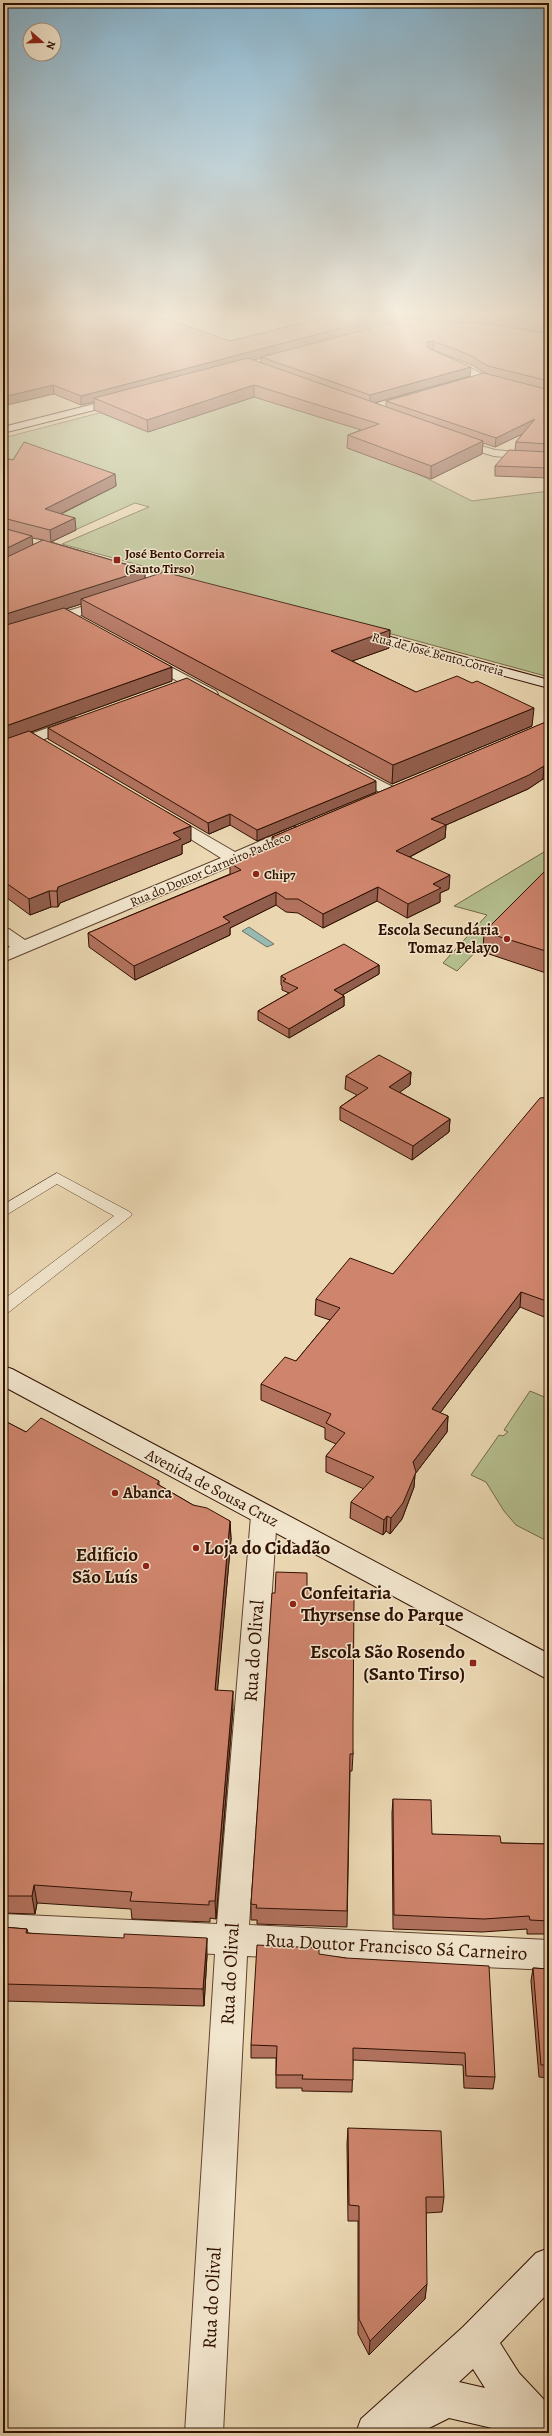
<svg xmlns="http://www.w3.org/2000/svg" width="552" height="2436" font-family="Alegreya,serif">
  <rect width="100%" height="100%" fill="#ebd8b3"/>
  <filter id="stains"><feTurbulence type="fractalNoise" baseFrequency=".005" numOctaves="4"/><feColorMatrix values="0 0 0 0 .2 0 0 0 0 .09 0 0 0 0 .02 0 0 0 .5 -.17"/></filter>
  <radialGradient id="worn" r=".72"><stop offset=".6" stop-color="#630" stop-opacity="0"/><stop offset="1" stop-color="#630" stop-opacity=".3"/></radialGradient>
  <path fill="#b5bf8f" stroke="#726848" d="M245 375 404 428 408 469 472 501 549 491V677L62 544 149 507 135 503 75 530 3 469V438Z
    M549 849V876L457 971 443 963 487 915 454 906Z
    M530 1391 549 1399V1542L516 1525 504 1511 486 1482 471 1475 499 1435 503 1436 508 1432 504 1430Z"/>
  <path fill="#98b9af" stroke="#6e7569" d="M249 927 274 944 267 947 242 931Z"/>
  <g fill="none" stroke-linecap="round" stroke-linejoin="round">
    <defs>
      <path id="lane" d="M57 1173 130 1212 132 1215 9 1312 3 1313V1300L114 1216 57 1184 3 1217V1205Z"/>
      <path id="street" d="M443 355 487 376 549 392V398L479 380 439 360V356Z
        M454 438 495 450 549 455V461L494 456 450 443V439Z
        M110 598 117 602 115 605 3 639V631Z
        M146 654 216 691 218 694 211 698 206 697 141 661 139 658Z
        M75 718 80 720 83 723 80 726 3 754V744Z
        M350 765 397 789 399 792 397 795H385L344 773 342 770Z
        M166 812 235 852 293 827H305L307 831 305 835 3 962V949L10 947 3 942V928L9 929 25 940 221 858 160 820 158 817 160 814Z
        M264 1506 273 1509 277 1516 249 1925 549 1940V1970L247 1956 223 2433H185L215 1954 3 1944V1914L217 1924 251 1516 255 1509Z"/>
      <path id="secondary" d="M435 314H451L401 330 396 327Z
        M122 397 127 400 126 402 3 433V427Z
        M116 562 186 581 188 584 181 588 111 569 110 566 111 563Z
        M361 629 549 680V688L356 636 354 633Z
        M3 1366 12 1369 549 1654V1680L3 1386Z
        M549 2248V2292L500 2343 519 2373 549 2405V2433H500L492 2428 449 2418 419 2433H356L361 2419 463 2327 536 2253ZM473 2369 485 2388 459 2382Z"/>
    </defs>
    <use href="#lane" stroke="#5f422e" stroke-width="1"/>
    <use href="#street" stroke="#5f422e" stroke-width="2"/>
    <use href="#secondary" stroke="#301001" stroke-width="2"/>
    <use href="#lane" fill="#f2e6ce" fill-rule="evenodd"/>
    <use href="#street" fill="#f2e6ce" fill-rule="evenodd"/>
    <use href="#secondary" fill="#f2e6ce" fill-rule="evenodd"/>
  </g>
  <path fill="#b2725e" stroke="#301001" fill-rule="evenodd" d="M3 314 230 341 427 314 419 316 432 321 549 334V478L495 476V466L515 450 516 442 522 434 495 447 483 443 482 454 431 479 347 448 348 435 361 430 254 397 148 432 94 410V402L81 405 54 394ZM431 350H433L470 364 487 374 386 401V407L375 403 470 376ZM261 358V363L253 360Z
    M434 314H530L549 318V333L492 324 433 321Z
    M3 458 13 460 115 474 116 486 61 514 76 530 51 542 145 570V578L390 630 389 648 352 661 416 692 532 726 392 784 82 616 81 604 66 609 172 681 31 732 191 841 182 845V854L60 903 58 907H51L30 915 3 895ZM32 538 43 540 33 545Z
    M549 721V781L543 779 528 789 446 825 445 838 410 857 449 889 440 893V902L407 918 377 901 323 928 298 913 286 912 276 905 230 928V935L135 980 89 947 88 933 230 874V863L272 846V837Z
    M48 728 376 792 257 841 230 825 209 834 48 739Z
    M549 873V974L483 952 484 932Z
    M379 965V974L342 995 344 996V1006L289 1038 258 1020V1011L289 993 282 990V986L281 985V976Z
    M411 1072 410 1085 399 1092 450 1119 449 1132 412 1160 340 1120V1107L357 1095 345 1089 346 1076Z
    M549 1097V1319L520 1307 440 1413 448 1416 447 1432 415 1474 414 1487 402 1519 390 1534 386 1531 383 1535 350 1518 351 1502 364 1489 326 1472V1456L336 1444 325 1439V1428L261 1400V1384L296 1361 330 1320 315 1315 316 1299 393 1274Z
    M3 1420 26 1432 159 1481V1485L193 1505 230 1521 231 1539 217 1690 233 1709 216 1919 210 1918V1922L132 1919 131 1909 37 1903 35 1914 3 1913Z
    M307 1590 336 1597 353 1754 352 1771H350L347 1927 257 1924V1920H251V1904L275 1593Z
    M393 1799 432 1834 501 1843 549 1844V1934H527V1929L482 1932 393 1929 392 1813Z
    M3 1927 27 1929 28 1933 207 1955 204 2006 3 2001Z
    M319 1955 346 1958 495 2077 493 2089 464 2088 463 2065 353 2060 352 2092 302 2091V2088H276V2058H251V2045Z
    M533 1968 549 1969V2078L539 2077 531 1981Z
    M348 2128 444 2197 442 2212 426 2213 425 2299 369 2355 358 2334V2221H348L347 2144Z"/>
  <path fill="#915d4c" stroke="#301001" d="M395 314H427L262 357H261V358L99 400 94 398V402L81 405V396Z
    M433 341V350L427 351V342Z
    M471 367 470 376 370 404V395Z
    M53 385 54 394 3 406V397Z
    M254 385V397L148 432 147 420Z
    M535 419V428L495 447 496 438Z
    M483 441 482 454 431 479V466Z
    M115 474 116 486 46 521 45 509Z
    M75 518 76 530 51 542 50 530Z
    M32 536 33 549 3 563V550Z
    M145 570V583L81 599V604L3 629V615Z
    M390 630 389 648 330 669 331 651Z
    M172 667V681L3 742V727Z
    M534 708 532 726 392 784 393 765Z
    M544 766 543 779 528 789 446 825 445 838 396 864V851L431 819Z
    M376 781V792L257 841V830Z
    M230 814V825L209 834 208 823Z
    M191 826V841L182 845V854L60 903 58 907 57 891 58 887 173 833Z
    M450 875 449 889 440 893V902L407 918 408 904 433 884Z
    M378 887 377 901 323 928V914Z
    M49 891 51 907 30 915 29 899Z
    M276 892V905L230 928V935L135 980 134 966 223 917Z
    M379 965V974L334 1000V990Z
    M344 996V1006L289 1038V1029Z
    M411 1072 410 1085 389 1100V1087Z
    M450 1119 449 1132 412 1160 413 1146Z
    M521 1292 520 1307 431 1425 432 1409Z
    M448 1416 447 1432 415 1474 414 1487 402 1519 390 1534 391 1518 413 1462Z
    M387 1516 386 1531 383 1535 384 1520Z
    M230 1521 231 1539 216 1708 215 1690Z
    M233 1691V1709L216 1919 215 1901Z
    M34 1885 37 1903 35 1914 32 1896Z
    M207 1938V1955L204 2006 203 1989Z
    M427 2284 425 2299 369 2355 370 2341Z"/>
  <path fill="#cf856d" stroke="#301001" d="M3 314H154L230 341 337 314H395L81 396 53 385 3 397Z
    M479 314H530L549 318V325L493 315Z
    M418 316 432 321 492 324 549 334V381L488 366 470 355 433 341 427 342 428 348 471 367 370 395 261 357Z
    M248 358 483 441 431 466 348 435 379 424 254 385 147 420 94 398Z
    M484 373 549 390V444L516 442 535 419 496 438 386 401Z
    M24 442 115 474 45 509 75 518 50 530 3 518V458L13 460Z
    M509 450 549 452V468L495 466Z
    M3 528 32 536 3 550Z
    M43 540 145 570 3 615V559Z
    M164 572 390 630 331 651 416 692 457 676 472 683 477 681 534 708 393 765 81 599Z
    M64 608 172 667 3 727V626Z
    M187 678 376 781 257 830 230 814 208 823 48 728Z
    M548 721H549V768L544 766 529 775 431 819 446 825 396 851 450 875 433 884 441 888 408 904 378 887 323 914 298 899H286L276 892 223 917 230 922 134 966 88 933 241 870 230 863 281 842 272 837Z
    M29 731 191 826 173 833 181 839 58 887 57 891H49L29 899 3 881V740Z
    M544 872 549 873V952L484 932Z
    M344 944 379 965 334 990 344 996 289 1029 258 1011 298 988 283 981 286 979 281 976Z
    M379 1055 411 1072 389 1087 450 1119 413 1146 340 1107 368 1088 346 1076Z
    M549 1097V1302L521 1292 432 1409 448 1416 413 1462 416 1472 403 1503 391 1518 387 1516 384 1520 351 1502 374 1477 326 1456 345 1433 326 1423 331 1414 261 1384 285 1357 296 1361 340 1308 316 1299 350 1258 393 1274 540 1098Z
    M41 1418 159 1481 157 1484 193 1505 207 1508 230 1521 215 1690 233 1691 215 1901H209V1905L130 1901 132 1892 34 1885 32 1896H3V1420L26 1432Z
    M276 1572 307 1573V1590L336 1591V1597L354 1598 353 1724V1754H350L347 1911 256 1908 257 1905 251 1904 272 1593H275Z
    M393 1799 431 1800 432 1834 500 1836 501 1843 549 1844V1921L530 1920 529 1916 484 1919 394 1915Z
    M3 1927 27 1929 26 1933 124 1938V1934L207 1938 203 1989 3 1984Z
    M257 1945 319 1948V1954L346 1958 489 1966 495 2077 466 2076 465 2053 353 2048V2080L302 2079 303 2075H276L277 2046 251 2045Z
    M533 1968 549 1969V2065H541Z
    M348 2128 441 2131 444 2197H426L427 2284 370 2341 359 2319V2206L349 2205Z"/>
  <linearGradient id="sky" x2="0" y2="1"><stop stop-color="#88b6d1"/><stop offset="0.48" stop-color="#f6eddd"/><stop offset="1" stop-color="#f6eddd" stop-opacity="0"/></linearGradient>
  <rect width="552" height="655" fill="url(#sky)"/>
  <g fill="#8f2418" stroke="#f2e6ce" stroke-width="1.5">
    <rect x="113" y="556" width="8" height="8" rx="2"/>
    <circle cx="256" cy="874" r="4"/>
    <circle cx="507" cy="939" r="4"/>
    <circle cx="115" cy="1493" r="4"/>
    <circle cx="196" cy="1548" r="4"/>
    <circle cx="146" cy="1566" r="4"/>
    <circle cx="293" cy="1604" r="4"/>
    <rect x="469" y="1659" width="8" height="8" rx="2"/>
  </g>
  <g text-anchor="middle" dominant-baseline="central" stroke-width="3" stroke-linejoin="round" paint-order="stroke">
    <g font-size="13" font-weight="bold" fill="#301001" stroke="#f2e6ce" text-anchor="start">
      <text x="125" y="553">José Bento Correia<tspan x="125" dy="15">(Santo Tirso)</tspan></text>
      <text x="264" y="874">Chip7</text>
    </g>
    <g font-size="13" fill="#301001" stroke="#f2e6ce">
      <text transform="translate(438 654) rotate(15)">Rua de José Bento Correia</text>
      <text transform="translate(210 869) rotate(-23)">Rua do Doutor Carneiro Pacheco</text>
    </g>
    <g font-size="16" font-weight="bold" fill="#301001" stroke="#f2e6ce" text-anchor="end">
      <text x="499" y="930">Escola Secundária<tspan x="499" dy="18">Tomaz Pelayo</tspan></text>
      <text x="123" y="1493" text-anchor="start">Abanca</text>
    </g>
    <g font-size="16" fill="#301001" stroke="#f2e6ce">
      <text transform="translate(212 1488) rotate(28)">Avenida de Sousa Cruz</text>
    </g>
    <g font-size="19" font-weight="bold" fill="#301001" stroke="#f2e6ce" text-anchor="start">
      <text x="204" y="1548">Loja do Cidadão</text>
      <text x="138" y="1555" text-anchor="end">Edifício<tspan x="138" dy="22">São Luís</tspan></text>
      <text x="301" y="1593">Confeitaria<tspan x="301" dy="22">Thyrsense do Parque</tspan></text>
      <text x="465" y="1652" text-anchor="end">Escola São Rosendo<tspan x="465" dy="22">(Santo Tirso)</tspan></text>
    </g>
    <g font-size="19" fill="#301001" stroke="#f2e6ce">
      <text transform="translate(254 1651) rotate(-86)">Rua do Olival</text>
      <text transform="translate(396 1947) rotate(3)">Rua Doutor Francisco Sá Carneiro</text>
      <text transform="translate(230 1974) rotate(-87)">Rua do Olival</text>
      <text transform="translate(212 2298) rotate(-87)">Rua do Olival</text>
    </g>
  </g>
  <rect width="552" height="2436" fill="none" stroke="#ebd8b3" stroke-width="16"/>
  <rect x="4" y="4" width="544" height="2428" fill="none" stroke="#301001" stroke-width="2"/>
  <rect x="8" y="8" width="536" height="2420" fill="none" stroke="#301001"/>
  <g transform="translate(42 42) rotate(110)"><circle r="19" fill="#f2e6ce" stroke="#a4907c"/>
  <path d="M0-3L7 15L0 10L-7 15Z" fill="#8f2418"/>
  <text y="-6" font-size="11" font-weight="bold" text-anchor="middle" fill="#301001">N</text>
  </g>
  <rect width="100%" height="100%" filter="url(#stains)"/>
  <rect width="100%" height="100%" fill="url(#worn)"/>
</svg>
